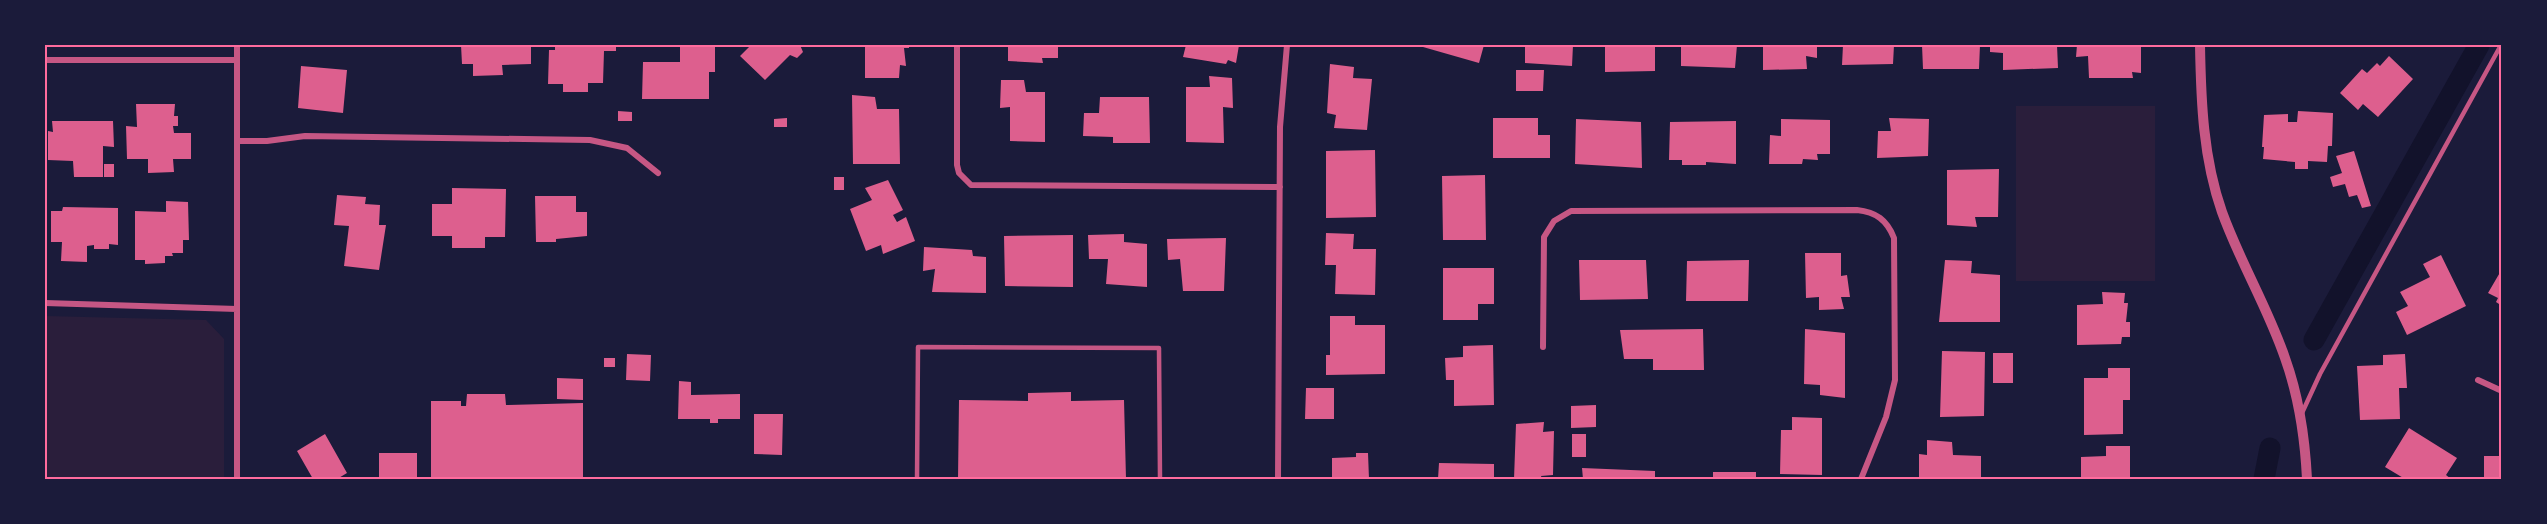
<svg xmlns="http://www.w3.org/2000/svg" width="2547" height="524" font-family="Mulish,sans-serif">
  <rect width="100%" height="100%" fill="#1b1b3a"/>
  <path fill="#2a1e3b" d="M2016 106H2155V281H2016Z
    M45 316 206 320 224 339V479H45Z"/>
  <g fill="none" stroke-linecap="round" stroke-linejoin="round">
    <path stroke="#12122b" stroke-width="21" d="M2314 340 2479 45
      M2264 479 2270 448"/>
  </g>
  <path fill="#dd5f8e" d="M461 45H531V64L502 65 503 75 473 76V64H462Z
    M555 45H616V51H604L603 83H588V92H563V84H548L549 50H555Z
    M680 45H715V72H709V99H642L643 62H680Z
    M751 45H800L803 52 797 58 790 55 765 80 740 56Z
    M865 45H909V48H904L906 66 900 65 899 78H865Z
    M1008 45H1058V58H1042L1043 63 1008 61Z
    M1186 45H1239L1236 63 1228 60 1226 64 1183 57Z
    M1416 45H1484L1479 63Z
    M1525 45H1573L1572 66 1525 63Z
    M1605 45H1655V71L1605 72Z
    M1681 45H1737L1735 68 1681 66Z
    M1763 45H1817V58L1806 56 1807 69 1763 70Z
    M1843 45H1894L1893 64 1842 65Z
    M1922 45H1980L1979 69H1923Z
    M1990 45H2057L2058 68 2003 70V53L1990 52Z
    M2077 45H2141V73L2132 72 2133 78H2089L2088 56 2076 57Z
    M2389 56 2413 79 2378 117 2363 104 2358 110 2340 93 2362 69 2367 73 2377 63 2380 66Z
    M1330 64 1354 67 1353 78 1372 79 1367 130 1334 128 1336 115 1327 113Z
    M301 66 347 70 343 113 298 108Z
    M1516 70H1544L1543 91H1516Z
    M1209 76 1232 78 1233 108 1223 107 1224 143 1186 142V87H1210Z
    M1001 80H1024L1026 92H1045V142L1010 141V107L1000 108Z
    M852 95 875 97 877 109H899L900 164H853Z
    M1100 97H1149L1150 143H1113V137L1083 136 1084 113H1099Z
    M136 104H175L174 116H178V126H173L174 133H191V159H173L174 172 148 173V159H127L126 126 137 127Z
    M618 111 632 112V121H618Z
    M2298 111 2333 113 2332 146H2328L2327 162 2308 161V169H2295V162L2263 159 2264 147H2262L2264 115 2288 114V122H2297Z
    M787 118V127H774V119Z
    M1493 118H1538V135H1550V158H1493Z
    M1889 118 1929 119 1928 156 1877 158 1878 131H1891Z
    M1576 119 1641 122 1642 168 1575 164Z
    M1781 119 1830 120V154H1817L1818 160 1803 159 1802 164H1769L1770 135 1781 136Z
    M52 121H113L114 147 103 146V177H74L73 161 48 160V131L53 132Z
    M1736 121V164L1706 162V165H1682V160H1669L1670 122Z
    M1375 150 1376 217 1326 218V151Z
    M2354 151 2371 206 2362 208 2357 195 2349 197 2345 184 2333 187 2330 177 2342 173 2336 156Z
    M104 164H114V177H104Z
    M1999 169 1998 217H1975L1977 227 1947 225V170Z
    M1485 175 1486 240H1443L1442 176Z
    M834 177H844V190H834Z
    M888 180 903 210 893 215 897 222 906 217 915 241 883 254 881 245 866 251 850 209 872 200 865 188Z
    M452 188 506 189 505 237H485V248H452V236H432V204H452Z
    M337 195 366 197 365 204 380 205 379 225H386L379 270 344 266 349 226 334 225Z
    M535 196H576V212H587V236L556 239V242H536Z
    M166 201 188 202 189 240H183V253H172L173 256H165V263L145 264V260H135V211L166 212Z
    M63 207 118 208V245L109 244V249H94V245L87 246V262L61 261 62 242H51V211H62Z
    M1326 233 1354 234 1353 249H1376L1375 295 1335 294 1336 265H1325Z
    M1124 234V242L1147 244V287L1106 284 1108 259H1089L1088 235Z
    M1073 235V287L1005 286 1004 236Z
    M1226 238 1224 291H1183L1180 259 1168 260 1167 239Z
    M924 247 972 250 973 256 986 257V293L932 292 935 269 923 271Z
    M1805 253H1841V276L1847 275 1850 297H1841L1844 309 1819 310V297L1806 298Z
    M2441 255 2466 306 2407 335 2396 312 2408 306 2400 292 2430 277 2423 264Z
    M1579 260H1646L1648 299 1580 300Z
    M1749 260 1748 301H1686L1687 261Z
    M1945 260 1972 261 1971 273 2000 275V322H1939Z
    M1443 268H1494V304H1478V320H1443Z
    M2502 269V306L2496 302 2498 298 2488 293Z
    M2102 292 2125 293 2124 303H2128L2126 322H2130V337H2122L2121 344 2077 345V305L2103 304Z
    M1330 316H1355V325H1385V374L1326 375V355H1330Z
    M1703 329 1704 370H1653V359H1624L1620 330Z
    M1805 329 1845 333V398L1820 395V385L1804 384Z
    M1493 345 1494 405 1454 406V380H1446L1445 358 1463 357V346Z
    M1942 351 1985 352 1984 416 1940 417Z
    M1993 353H2013V383H1993Z
    M627 354 651 355 650 381 626 380Z
    M2405 354 2407 388H2399L2400 419 2360 420 2357 366 2383 365V355Z
    M604 358H615V367H604Z
    M2108 368H2130V400H2123V434L2084 435V378H2108Z
    M557 378 583 379V400L557 399Z
    M679 381 691 382V395L740 394V419H718V423H710V419H678Z
    M1306 388H1334V419H1305Z
    M1071 392V401L1124 400 1126 479H958L959 400 1028 401V393Z
    M467 394H505L506 405 583 403V479H431V401H461V406H466Z
    M1596 405V427L1571 428V406Z
    M754 414H783L782 455 754 454Z
    M1792 417 1822 418V475L1780 474 1781 430H1792Z
    M1544 422 1543 432 1554 431 1553 475 1541 476 1542 479H1514L1516 424Z
    M2409 428 2457 458 2446 475 2451 479H2405L2385 467Z
    M325 434 347 473 337 479H313L297 451Z
    M1572 434H1586V457H1572Z
    M1927 440 1952 442 1953 455 1981 456V479H1919V454L1927 455Z
    M2106 446H2130V479H2081V457L2106 456Z
    M379 453H417V479H379Z
    M1356 453H1368L1369 479H1332V458L1356 457Z
    M2484 456H2502V479H2484Z
    M1439 463 1494 464V479H1438Z
    M1582 468 1655 471V479H1583Z
    M1713 472H1756V479H1713Z"/>
  <g fill="none" stroke-linecap="round" stroke-linejoin="round">
    <path stroke="#c65784" stroke-width="4.5" d="M2302 413 2320 374 2501 45
      M917 479 918 347 1159 348 1160 479"/>
    <path stroke="#c65784" stroke-width="6" d="M237 45V479
      M957 45V165L959 173 971 185 1280 187
      M45 60H237
      M237 141H267L305 136 590 140 627 148 658 173
      M45 303 237 309
      M1543 347 1544 237 1554 221 1571 211 1857 210C1876 212 1887 220 1894 238L1895 380 1886 417 1861 479
      M2478 380 2502 391
      M1278 479 1280 127 1287 45"/>
    <path stroke="#c65784" stroke-width="10" d="M2200 45C2201 101 2203 158 2222 212 2240 262 2268 308 2285 358 2299 397 2305 438 2307 479"/>
  </g>
  <rect width="2547" height="524" fill="none" stroke="#1b1b3a" stroke-width="93"/>
  <rect x="46" y="46" width="2454" height="432" fill="none" stroke="#ff6b9d" stroke-width="2"/>
</svg>
